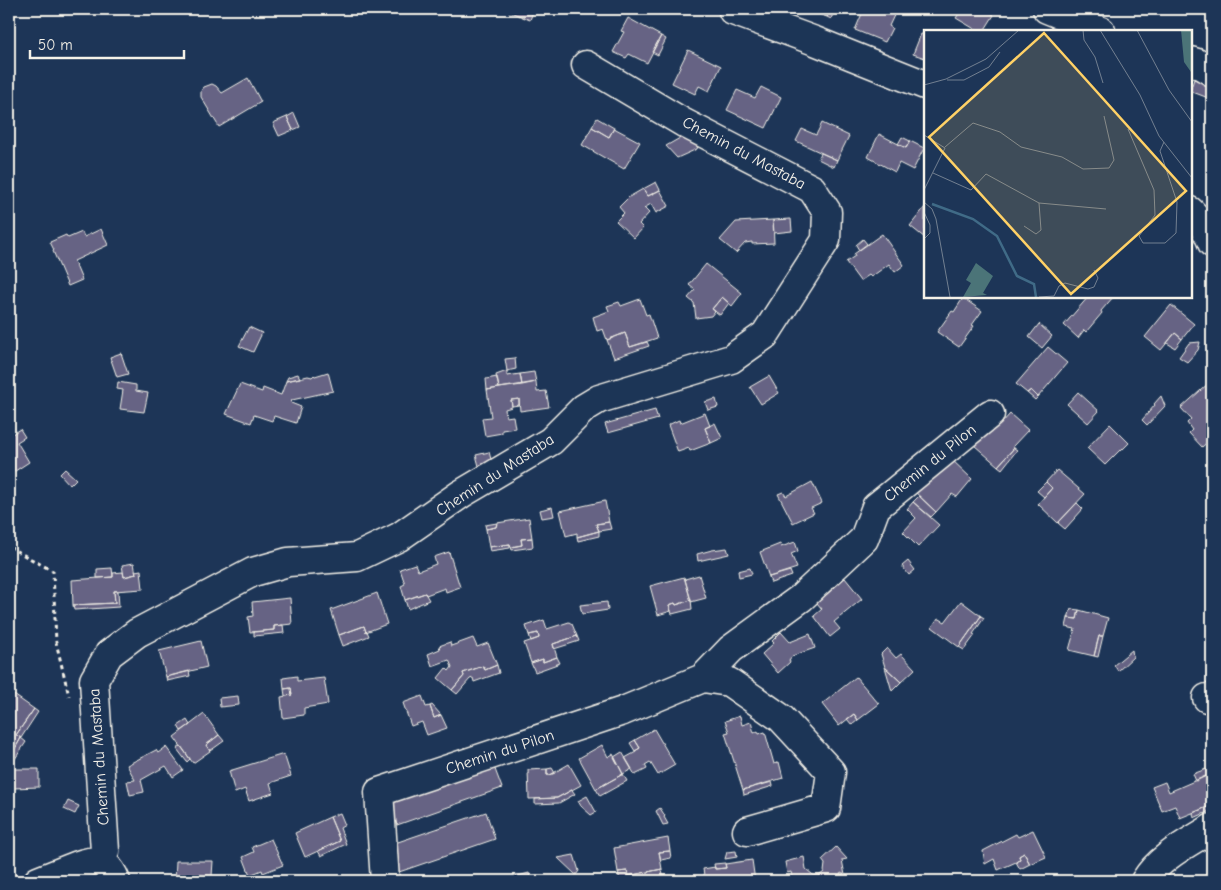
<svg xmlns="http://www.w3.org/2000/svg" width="1221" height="890" font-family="'Comic Neue',sans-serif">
  <rect width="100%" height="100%" fill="#1d3557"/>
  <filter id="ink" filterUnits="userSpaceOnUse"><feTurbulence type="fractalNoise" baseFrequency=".02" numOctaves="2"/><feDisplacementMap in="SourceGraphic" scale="10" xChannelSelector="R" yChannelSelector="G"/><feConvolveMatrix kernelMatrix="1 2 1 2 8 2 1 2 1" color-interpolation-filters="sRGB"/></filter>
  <g filter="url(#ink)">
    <path fill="#666484" stroke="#f4f1e8" d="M509 9H534L530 20 508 11Z
      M811 9H830L827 17 810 11Z
      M830 9H835L831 19 827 17Z
      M864 9H897L889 26 892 28 885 42 855 30Z
      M962 9 966 11 967 9H984L994 15 984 31H978L956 18Z
      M1190 9H1212V12H1190Z
      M628 18 661 36 647 63 629 54 626 58 613 52 624 32 621 31Z
      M921 34 925 35V58L913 54Z
      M661 36 666 39 658 55 652 52Z
      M688 50 721 66 709 91 699 86 695 94 672 83Z
      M248 78 261 102 219 127 201 97V91L204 87 212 84 216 86 222 93Z
      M1194 79 1212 86V94L1211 99 1190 91Z
      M761 87 781 97 766 128 727 110 737 90 755 98Z
      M294 113 300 127 293 130 287 117Z
      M287 117 293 130 279 136 273 123Z
      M597 118 614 128 609 137 592 127Z
      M822 123 849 136 837 160 796 141 802 129 816 135Z
      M592 127 609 137 614 128 640 142 624 169 582 145Z
      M687 134 700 141 697 149 677 158 666 146Z
      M879 134 906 148 910 141 924 148 913 170 899 163 895 172 868 157Z
      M902 137 910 141 906 148 898 144Z
      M821 153 837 160 834 167 818 159Z
      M656 182 660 190 648 196 643 189Z
      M643 189 648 196 660 190 669 206 656 213 651 204 644 208 649 213 639 224 643 228 634 238 616 221 624 213 619 207 629 197Z
      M925 207V238L910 226Z
      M791 219 792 231 774 233 773 220Z
      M773 220 774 243 752 244V242L745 243 736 253 720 240 736 222Z
      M101 229 108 245 74 261 82 280 68 286 53 251 54 250 50 242 66 235 68 238 82 232 84 237Z
      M882 234 904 265 895 272 889 264 871 277 869 275 860 281 846 262 855 256 854 254Z
      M863 239 867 244 859 250 856 245Z
      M706 264 742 293 732 306 722 297 712 309 715 311 711 316 696 318 694 303 688 298 695 290 689 285Z
      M1089 296H1114L1101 311 1102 313 1086 332 1084 330 1078 338 1064 325Z
      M722 297 729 303 720 315 712 309Z
      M963 298 982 311 972 325 974 326 959 347 937 332 952 311 954 312Z
      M640 299 646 315 649 314 657 338 630 347 625 333 607 340 603 329 597 331 593 317 609 311 607 306 619 302 621 306Z
      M1171 305 1194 324 1182 339 1175 333 1161 350 1145 337Z
      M1039 324 1052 336 1042 348 1029 337Z
      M249 327 262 333 253 352 239 346Z
      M625 333 630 347 647 342 649 346 614 358 607 340Z
      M1175 333 1182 339 1175 348 1167 343Z
      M1200 342 1198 350 1187 362 1179 357 1189 343Z
      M1048 347 1067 363 1038 397 1031 390 1027 393 1016 384Z
      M121 353 128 374 117 377 110 357Z
      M515 358 516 369 507 371 505 359Z
      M507 371V376L520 374 522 385 499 388 496 375Z
      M328 372 333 391 292 400 291 403 301 407 296 423 274 416 272 421 254 415 251 423 226 414 240 384 262 392 263 388 281 395 286 381 308 376 312 377 314 375 315 376Z
      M534 372 536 382 522 385 520 374Z
      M298 374 300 378 286 381 288 377Z
      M769 376 779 393 761 404 750 387Z
      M497 377 499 388 487 390 486 379Z
      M118 382 136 385V391L148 393 144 412 120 409 123 390 117 389Z
      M536 382 537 392 546 391 549 407 520 411 519 399 511 400 512 407 505 409 506 417 513 416 515 428 502 430V433L485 436 482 418 491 417 487 390Z
      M1210 382 1212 385V438L1202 447 1189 433 1192 430 1187 423 1191 419 1181 408Z
      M1031 390 1038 397 1035 400 1027 393Z
      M1078 392 1099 411 1088 423 1067 404Z
      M1161 396 1165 406 1147 425 1142 420 1155 405 1154 404Z
      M519 399V405L512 406 511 400Z
      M716 399 718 407 708 410 705 402Z
      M655 410 658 419 608 433 605 424Z
      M705 413 710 426 705 428 711 443 690 451 689 448 678 452 668 425 679 420 680 423Z
      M1010 414 1028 430 1013 446 1014 448 998 466 974 445 996 420 1001 424Z
      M715 423 722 438 711 443 705 428Z
      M1110 424 1129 443 1121 451 1120 450 1105 465 1087 448Z
      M20 429 25 437 17 442 29 462 9 475V436Z
      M1014 448 1017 450 1002 469 998 466Z
      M489 452 492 463 479 466 476 455Z
      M949 457 972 479 957 497 952 494 936 512 913 490Z
      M65 469 76 479 70 485 60 474Z
      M1057 470 1085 494 1058 523 1038 504 1052 488 1046 482Z
      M812 482 822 503 811 508 814 513 793 523 778 494 783 492 786 496Z
      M1046 482 1052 488 1044 497 1037 491Z
      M919 496 936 512 931 517 913 502Z
      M605 501 609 522 596 524 599 531 577 537V533L566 536 560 511Z
      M913 502 939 525 918 547 903 532 916 518 907 509Z
      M1077 503 1083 509 1065 529 1058 523Z
      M552 507 554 516 542 518 540 510Z
      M529 518 532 538 521 539 522 545 511 547 510 544 489 547 486 529 496 527 497 523Z
      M609 522 611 529 599 531 596 524Z
      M497 523 496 527 486 529 485 525Z
      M599 531V536L578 541 577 537Z
      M532 538 533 547 512 550 511 547 522 545 521 539Z
      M795 542 798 551 791 554 797 568 769 577 760 552 780 544 781 547Z
      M510 544V548L490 551 489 547Z
      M727 548 729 554 698 561 697 554 712 550Z
      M449 552 460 587 446 592 445 588 426 595 425 593 405 600 401 586 405 584 400 569 415 564 418 571 436 564 434 557Z
      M908 561 915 570 909 575 902 566Z
      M134 563 136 574 124 577 122 565Z
      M112 568 113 577 97 578V569Z
      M750 568 752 574 739 577 738 571Z
      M141 570 143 589 114 591 115 603 73 605 72 580 113 577V573L123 572 124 577 136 574 135 571Z
      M790 571 792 576 771 583 769 577Z
      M699 575 706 598 691 602 685 579Z
      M684 577 691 600 676 605 675 603 669 605 671 611 658 615 650 586Z
      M845 578 862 599 834 622 840 629 830 637 814 616 822 609 817 603Z
      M114 591H118L119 607 74 610 73 605 115 603Z
      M377 593 387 624 366 632 364 626 339 635 331 610Z
      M425 593 429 600 408 609 405 600Z
      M290 598 292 624 274 626V630L250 632 248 617 253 616 252 602Z
      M691 600 692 609 672 614 669 605 675 603 676 605Z
      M961 601 981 616 959 647 932 627 938 618 945 622Z
      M607 602 608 610 582 614 580 605Z
      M1071 609 1079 610 1077 619 1068 618Z
      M1079 610 1108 618 1103 636H1099L1094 656 1069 650 1075 629 1066 627 1068 618 1077 619Z
      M981 616 984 618 973 634 975 635 964 650 959 647Z
      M544 620 547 629 569 622 572 624 577 636 553 644 557 657 543 662V659L531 663 524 643 539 638 538 633 529 635 526 626Z
      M283 625 284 633 254 636V632L274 630V626Z
      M364 626 366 632 367 631 369 636 343 646 339 635Z
      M781 632 790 642 810 634 815 648 792 656 789 660 790 662 778 673 762 654 774 643 772 641Z
      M538 633 539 638 531 641 529 635Z
      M577 636 579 641 554 649 553 644Z
      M1099 636H1103L1098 657 1094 656Z
      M473 638 477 647 488 643 497 665 485 670 483 666 463 673 464 676 452 690 438 678 446 668 449 671 452 667 449 660 432 666 428 654 440 649 439 646 450 642 451 646Z
      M201 641 207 667 166 677 159 651Z
      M887 648 896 658 901 654 915 669 901 682 885 667 881 654Z
      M1132 650 1133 657 1118 671 1114 665Z
      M557 657 560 663 535 672 531 663 543 659V662Z
      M497 665 499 673 474 682 473 678 470 679 457 694 452 690 464 676 463 673 483 666 485 670Z
      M885 667 901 682 892 691Z
      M189 671 190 676 167 681 166 677Z
      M297 676V681L324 678 328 704 304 708V715L283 718 281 697 292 695 291 688 284 689 283 678Z
      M856 677 879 704 858 720 854 714 839 726 822 704Z
      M291 688 292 695 285 696 284 689Z
      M14 695 34 709 16 735 21 738 9 759V703Z
      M238 696 239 705 220 707 219 698Z
      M422 696 426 707 430 706 434 718 441 715 447 728 427 735 422 722 411 726 403 703Z
      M432 705 441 715 434 718 430 706Z
      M34 709 38 712 21 738 16 735Z
      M204 714 219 735 206 745 210 751 193 763 174 737Z
      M854 714 858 720 852 725 847 719Z
      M740 716 742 725 751 722 754 733 758 731 759 734 765 732 774 764 779 762 783 778 743 790 725 733 729 732 725 721Z
      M187 720 190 725 181 731 178 726Z
      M654 729 675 765 658 775 650 762 645 765 647 769 635 775 625 758 636 752 635 751 640 748 635 740Z
      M219 735 224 741 210 751 206 745Z
      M21 738 26 742 9 768V759Z
      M635 740 640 748 635 751 630 743Z
      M602 745 608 757 613 754 623 774 596 789 579 758Z
      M181 746 190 759 187 762 177 749Z
      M166 747 183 770 173 777 166 766 141 780 144 792 130 795 127 781 135 780 127 765 156 750 158 753Z
      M622 752 632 769 623 774 614 757Z
      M284 754 291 776 270 783 273 793 249 801 245 789 235 793 229 771Z
      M493 764 502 788 397 825 389 800Z
      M569 764 581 785 557 798 529 799 528 770 547 769V775H550Z
      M552 768 555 773 550 775H547V769Z
      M13 769H39V787L13 788Z
      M1206 769 1208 775 1196 781 1193 774Z
      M623 774 627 781 600 796 596 789Z
      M1208 775 1212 785V790L1208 792 1212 805 1180 818 1175 806 1162 811 1152 787 1165 782 1169 792Z
      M772 782 773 786 744 795 743 790Z
      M572 790 575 794 559 803 535 804V799L557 798Z
      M587 796 596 812 591 815 581 806 578 801Z
      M68 801 79 806 75 814 64 809Z
      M1212 805V810L1194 818 1193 813Z
      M660 808 665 816 664 817 668 824 663 825 656 811Z
      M486 812 495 839 399 872 395 843Z
      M340 813 345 825 340 828 346 844 321 856 318 851 340 841 330 817Z
      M330 817 340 841 305 857 295 833Z
      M1033 830 1046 857 1030 864 1024 853 1019 856 1020 859 1016 862 998 870 994 859 985 864 983 851 1016 834 1018 837Z
      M668 838 670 851 659 852 662 869 628 876 627 871 618 872 614 848Z
      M271 839 283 865 263 873 262 870 250 875 243 857 254 852 252 847Z
      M836 847 847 859 842 860 845 875 841 873 838 881H793L791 872 787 873 785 862 804 857 806 869 813 875 819 876 824 872 825 864 822 860Z
      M670 851 671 858 661 860 659 852Z
      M736 851 737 857 725 859 727 852Z
      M1024 853 1030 864 1020 869 1016 862 1020 859 1019 856Z
      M574 855 579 871 576 875 558 858Z
      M752 860 755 881H705L703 869 715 867V869L726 868 725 864Z
      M176 861H213L212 876 199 875V881H175Z
      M725 863 726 868 715 869 714 864Z
      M662 869 663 876 639 881H620L618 872 627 871 628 876Z
      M529 873 531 881H512L511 878Z"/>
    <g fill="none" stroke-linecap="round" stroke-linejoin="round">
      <defs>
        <path id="minor" d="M1047 9 1101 31
          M733 11 815 41 925 85
          M1190 61 1197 63 1212 72
          M1190 211C1200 221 1208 230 1212 243
          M703 678 729 682 781 718 831 772 826 808 747 831
          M1207 698 1212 699
          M101 862 105 851 94 680 109 654 137 633 253 572 288 562 357 557 399 537 461 494 551 441 584 408 599 399 731 359 765 335 826 240 827 212 812 189 684 123 586 65
          M38 881C48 877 58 873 68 869 90 860 105 854 116 881
          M385 881 379 792 623 711 703 678 731 649 801 598 864 539 876 507 990 414
          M1145 881C1160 856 1189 843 1212 828"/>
      </defs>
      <use href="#minor" stroke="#f4f1e8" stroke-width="31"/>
      <path stroke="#f4f1e8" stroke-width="3" stroke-dasharray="4 4" stroke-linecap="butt" d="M9 547 53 571 56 642 69 696"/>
      <use href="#minor" stroke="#1d3557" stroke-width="28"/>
    </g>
  </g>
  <g text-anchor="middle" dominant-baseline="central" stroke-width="4" stroke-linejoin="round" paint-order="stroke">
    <g font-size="16" fill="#f4f1e8" stroke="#1d3557">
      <text transform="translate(744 153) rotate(28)">Chemin du Mastaba</text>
      <text transform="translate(930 463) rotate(-39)">Chemin du Pilon</text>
      <text transform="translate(495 475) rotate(-33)">Chemin du Mastaba</text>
      <text transform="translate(500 752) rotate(-18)">Chemin du Pilon</text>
      <text transform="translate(99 757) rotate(-94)">Chemin du Mastaba</text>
    </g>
  </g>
  <g transform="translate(924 30)">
    <rect width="268" height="268" fill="#1d3557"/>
    <path d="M257 0H267V42L260 32ZM52 233 69 246 59 263 63 265 39 267 47 253 42 250Z" fill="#4b7478"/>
    <path fill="none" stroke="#406b87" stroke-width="2.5" d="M8 174 49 189 73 206 93 246 110 254 112 267"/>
    <path fill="none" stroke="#738091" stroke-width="1" d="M159 0 160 10 171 27 179 53M176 0 216 65 235 106 268 148M213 0 245 60 268 92M23 50H40L65 37 76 22M0 55 22 49 62 29 95 0M204 99 230 160 231 185 215 206 219 213H241L252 203 253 172 236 121 240 112M0 105 21 118 0 160M21 117 49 93 76 102 97 117 138 127 159 139 185 138 190 130 180 86M9 143 47 160 62 144 115 173 182 179M0 172 8 179 12 189 26 267M0 182 6 195V203L0 209M100 196 112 204 117 200 115 173M115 267 130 266 135 256 141 253 164 259 170 257 174 248 170 240"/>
    <path fill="#ffd166" fill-opacity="0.15" stroke="#ffd166" stroke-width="2.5" d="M120 3 262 161 147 264 5 107Z"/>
    <rect width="268" height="268" fill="none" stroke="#f4f1e8" stroke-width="2.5"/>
  </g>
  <rect width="1221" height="890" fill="none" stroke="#1d3557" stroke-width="30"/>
  <rect x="15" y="15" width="1191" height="860" fill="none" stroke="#f4f1e8" stroke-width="2" filter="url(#ink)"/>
  <path d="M30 50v8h154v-8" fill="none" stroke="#f4f1e8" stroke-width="2.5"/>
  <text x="38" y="50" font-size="15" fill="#f4f1e8" stroke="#1d3557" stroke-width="4" paint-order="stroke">50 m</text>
</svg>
